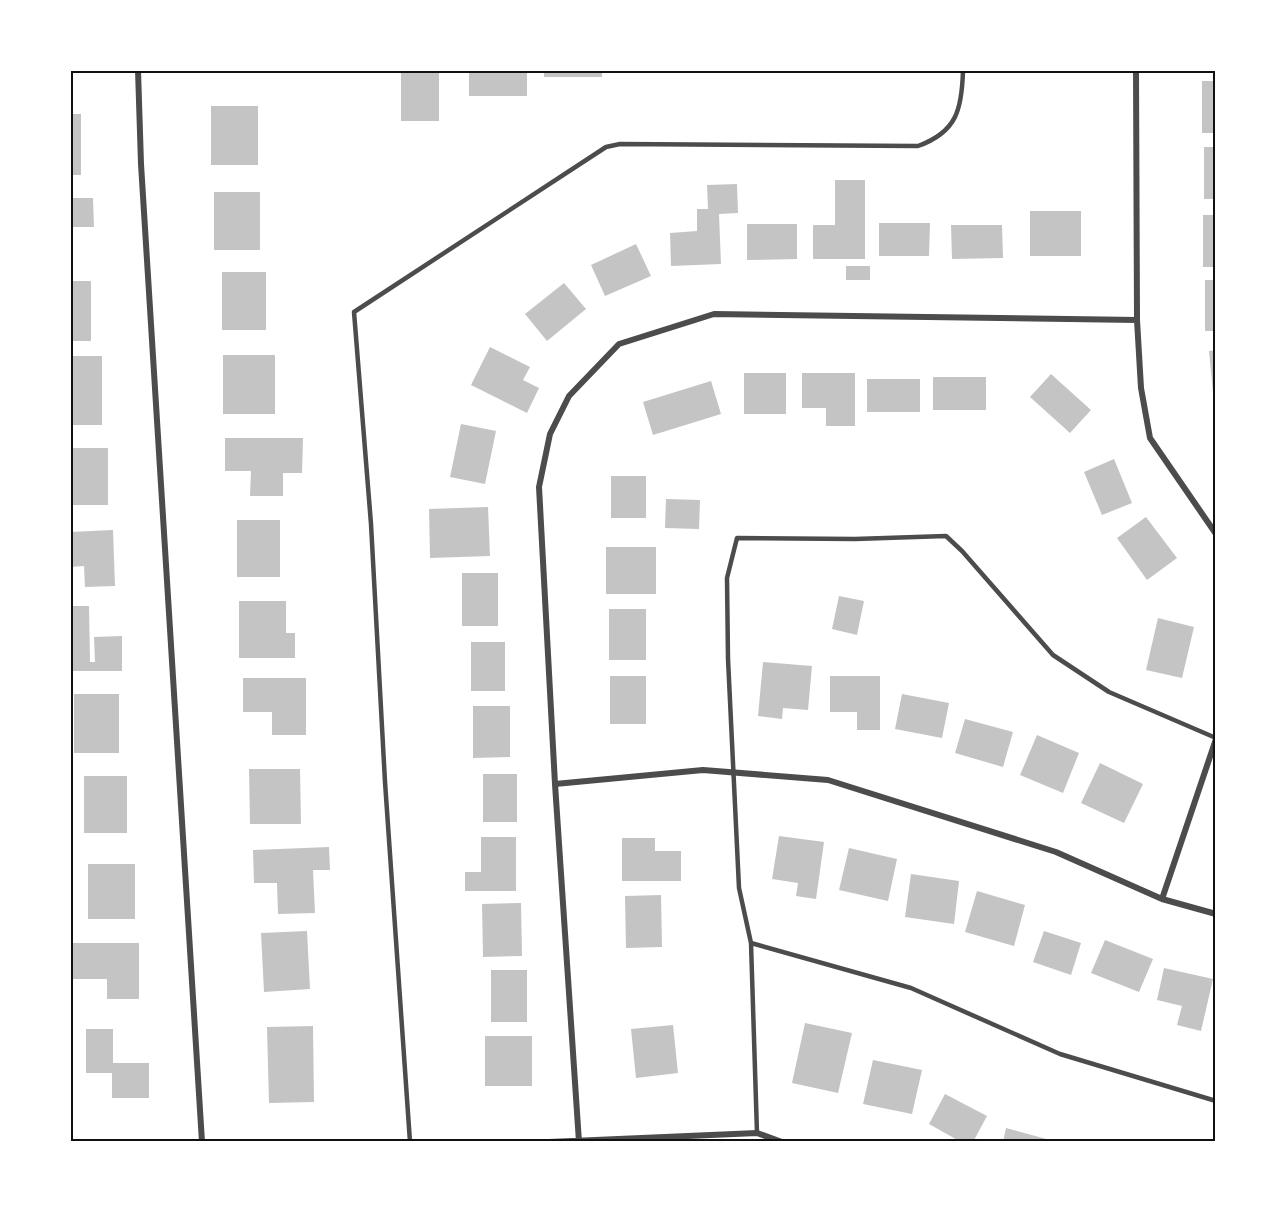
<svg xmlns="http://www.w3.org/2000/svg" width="1286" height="1212" font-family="'Fira Sans Condensed',sans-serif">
  <rect width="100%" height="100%" fill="#fff"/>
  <path fill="#c4c4c4" d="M225 70H254V72L225 73Z
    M401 70H439V121H401Z
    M469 70H527V96H469Z
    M544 70H602V77H544Z
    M1202 81H1216V133H1202Z
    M211 106H258V165H211Z
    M70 114H81V175H70Z
    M1204 147H1216V199H1204Z
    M835 180H865V259H813V225H835Z
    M737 184 738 213 719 214 721 264 671 266 670 233 697 231V209H708L707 185Z
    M214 192H260V250H214Z
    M70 198H93L94 227H70Z
    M1030 211H1081V256H1030Z
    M1203 215H1216V267H1203Z
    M879 223H930L929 256H879Z
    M747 224H797V259L747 260Z
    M951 225H1002L1003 258 952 259Z
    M636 244 651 276 605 296 591 265Z
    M846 266H870V280H846Z
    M222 272H266V330H222Z
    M1205 280H1216V331H1205Z
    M70 281H91V341H70Z
    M564 283 586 309 547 341 525 314Z
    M490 347 530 367 523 380 539 388 527 413 471 385Z
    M1216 350V402L1214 403 1209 351Z
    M223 355H275V414H223Z
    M70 356H102V425H70Z
    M744 373H786V414H744Z
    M802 373H855V426H826V408H802Z
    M1051 374 1091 410 1070 433 1030 397Z
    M933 377H986V410H933Z
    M867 379H920V412H867Z
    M711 381 721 414 653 435 643 402Z
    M461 424 496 431 485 484 450 477Z
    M225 438H303L302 473H283V496H250L251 471H225Z
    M70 448H108V505H70Z
    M1114 459 1132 503 1102 515 1084 472Z
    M611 476H646V518H611Z
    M666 499 700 500 699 529 665 528Z
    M488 507 490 556 430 558 429 509Z
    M1146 517 1177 558 1147 580 1117 538Z
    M237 520H280V577H237Z
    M113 530 115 586 85 587 84 566 70 567V532Z
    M606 547H656V594H606Z
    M462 573H498V626H462Z
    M839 596 864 601 857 635 832 629Z
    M239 601H286V633H295V658H239Z
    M70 606H89L90 662H95L94 637 122 636V671H70Z
    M609 609H646V660H609Z
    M1158 618 1194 627 1182 678 1146 670Z
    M471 642H505V691H471Z
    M763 662 812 666 808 710 783 708 782 719 758 716Z
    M610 676H646V724H610Z
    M830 676H880V730H857V712H830Z
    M243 678H306V735H272V712H243Z
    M74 694H119V753H74Z
    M902 694 949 703 942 738 895 729Z
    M473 706H510V757L473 758Z
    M965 719 1013 732 1003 767 955 753Z
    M1037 735 1079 753 1063 793 1020 775Z
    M1100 763 1143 784 1124 823 1081 803Z
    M249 769H300L301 824H250Z
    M483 774H517V822H483Z
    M84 776H127V833H84Z
    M779 836 824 842 816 899 796 896 798 883 772 879Z
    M481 837H516V891H465V872H481Z
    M622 838H655V851H681V881H622Z
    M329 847 330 870H313L315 913 278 914 277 883H254L253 850Z
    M849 848 897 859 888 901 839 890Z
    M88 864H135V919H88Z
    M911 874 959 881 954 924 905 917Z
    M977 891 1025 905 1014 946 965 932Z
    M661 895 662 947 626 948 625 896Z
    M521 903 522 956 483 957 482 904Z
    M307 931 310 989 264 992 261 933Z
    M1044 931 1081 943 1071 975 1033 962Z
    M1105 940 1153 959 1139 992 1091 973Z
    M73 943H139V999H107V979H73Z
    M1164 968 1213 979 1201 1031 1177 1025 1182 1006 1157 1000Z
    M491 970H527V1022H491Z
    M805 1023 852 1033 838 1093 792 1083Z
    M673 1025 678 1073 636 1078 631 1029Z
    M313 1026 314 1102 269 1103 267 1027Z
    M86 1029H113V1063H149V1098H112V1073H86Z
    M485 1036H532V1086H485Z
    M873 1060 922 1070 912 1114 863 1104Z
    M945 1094 987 1116 973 1142H961L929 1124Z
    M1006 1128 1054 1141V1142H1003Z"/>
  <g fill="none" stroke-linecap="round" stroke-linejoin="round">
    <path stroke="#4c4c4c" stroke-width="4.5" d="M751 943 911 988 1060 1054 1216 1101
      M757 1133 751 943 739 888 728 659 727 578 737 538 855 539 946 536 962 551 1053 655 1109 692 1216 738
      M410 1142 385 782 371 524 354 312 606 147 620 144 918 146C957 132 962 109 963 70"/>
    <path stroke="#4c4c4c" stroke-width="6" d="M138 70 141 164 202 1142
      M1136 70 1137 320 1141 388 1150 438 1216 534
      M555 784 703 770 828 780 1056 852 1162 899 1216 914
      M1162 899 1216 739
      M549 1142 757 1133 782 1142
      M579 1142 555 784 539 487 550 434 569 396 619 344 714 314 1137 320"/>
  </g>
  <rect width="1286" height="1212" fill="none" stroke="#ffffff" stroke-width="144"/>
  <rect x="72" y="72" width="1142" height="1068" fill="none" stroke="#111" stroke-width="2"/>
</svg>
